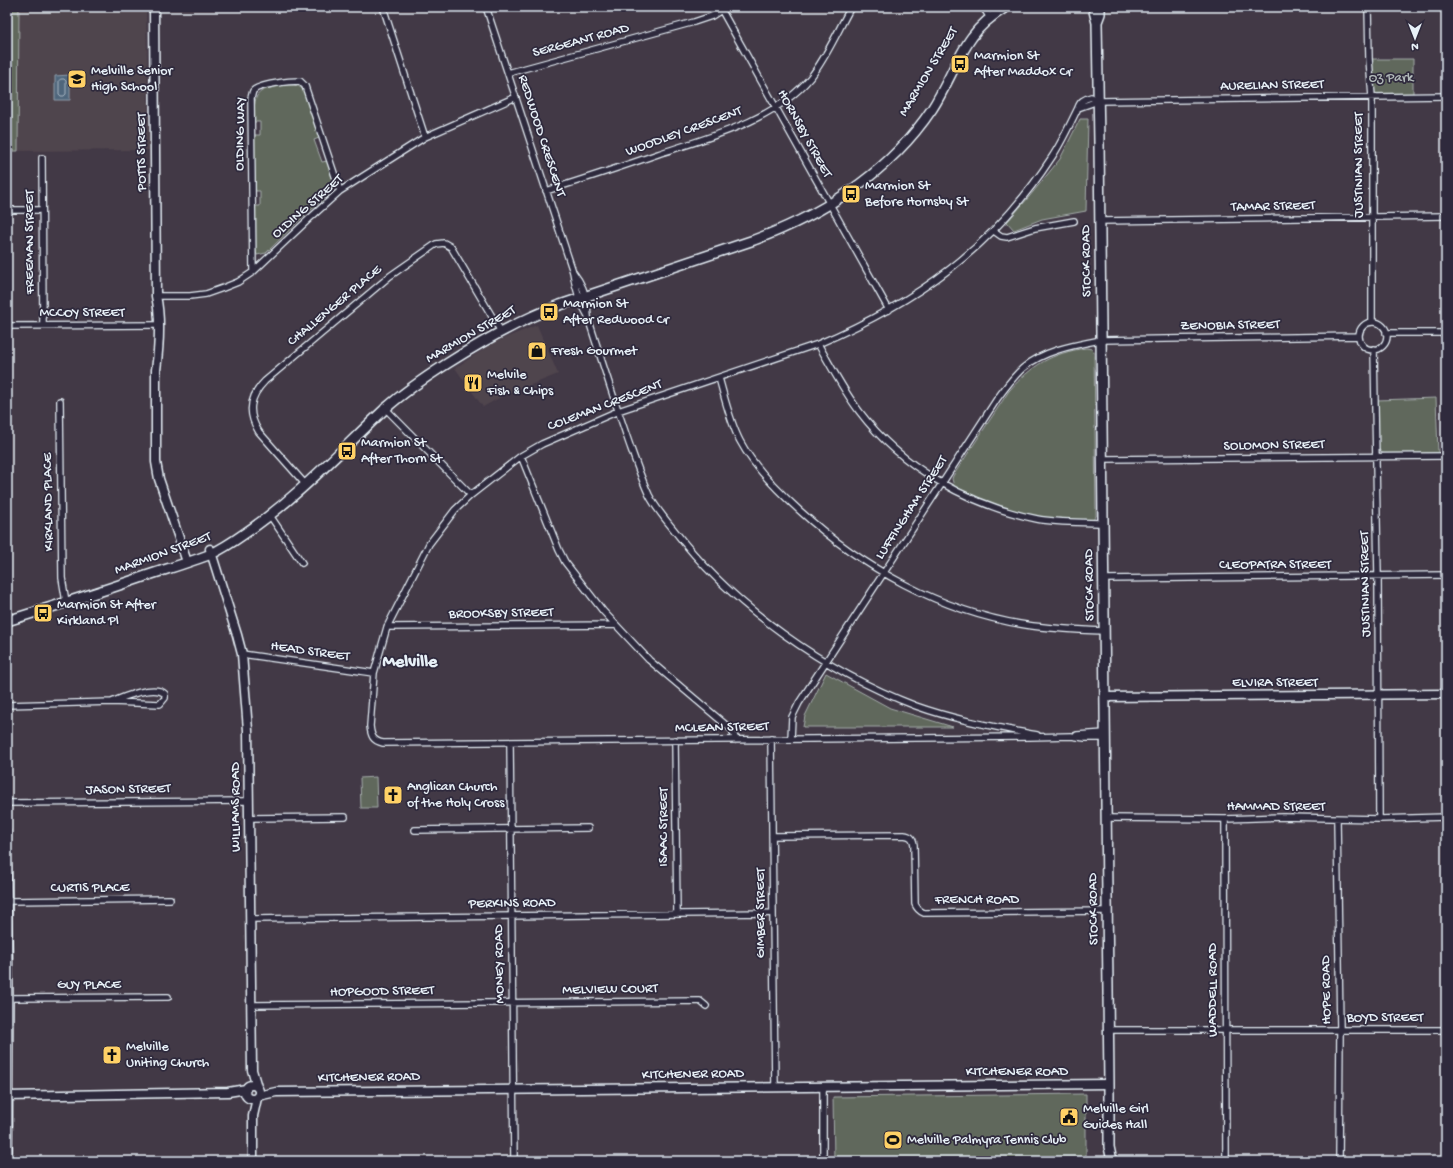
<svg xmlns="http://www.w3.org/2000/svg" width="1453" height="1168" font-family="'Gochi Hand',sans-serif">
  <rect width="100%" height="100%" fill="#423946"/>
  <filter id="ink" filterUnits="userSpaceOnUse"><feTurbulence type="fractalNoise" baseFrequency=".025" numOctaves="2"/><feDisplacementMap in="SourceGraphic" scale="8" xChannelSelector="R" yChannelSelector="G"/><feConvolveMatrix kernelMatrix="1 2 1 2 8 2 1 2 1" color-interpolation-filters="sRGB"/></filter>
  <g filter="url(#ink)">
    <path fill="#50444d" d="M7 7H146L149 150 7 151Z
      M537 325 558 374 499 398 483 407 455 368 495 342Z"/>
    <path fill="#60685c" stroke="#a4acaa" d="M7 7H19L18 151H7Z
      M1369 59H1413V97H1372Z
      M285 85C294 85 300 84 304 92L319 138 314 140 322 162 327 161 335 185 332 186 331 193 304 216 266 253 257 255 255 249V206H260V191H255L254 135H260V122H254C254 92 255 90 285 85Z
      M1080 119H1088L1086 211 1042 219 1014 230 1007 222 1029 197 1060 159Z
      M1086 348 1092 349 1094 352 1096 516 1093 520C1047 524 994 507 954 486L952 479 953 476 1009 391C1032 365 1052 353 1086 348Z
      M1436 398 1438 453 1387 454 1382 453 1378 448 1377 400Z
      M826 673 890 708 953 727H803L805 716Z
      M376 777 377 808H361L360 778Z
      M1086 1094V1161H834L833 1097Z"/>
    <path fill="#50667b" stroke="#8d9ead" d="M70 75V100H55V76Z"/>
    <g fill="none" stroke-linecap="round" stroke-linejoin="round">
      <path stroke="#abb9c6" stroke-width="1" d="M61 79H64L66 81V94L64 96H61L59 94V81Z"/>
      <defs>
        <path id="street" d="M383 7 425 137
          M486 7 573 272C575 286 579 301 587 314
          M983 7 990 18
          M1368 7 1369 59 1372 97V322
          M722 11 889 310
          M508 73 694 22 712 16 726 7
          M1098 101 1091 97C1084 99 1080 101 1078 108 1070 124 1062 142 1052 157 993 248 917 302 818 344L618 411 542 444 521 456 471 495 455 510 429 544 387 627 374 673 370 726C371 736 373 741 383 743L1029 737 1071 736 1085 738H1105
          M1078 108 1098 101 1446 96
          M42 158 43 325
          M546 191C584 179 621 167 658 154 710 137 774 121 810 78 827 57 838 30 851 7
          M7 210H42
          M1100 221 1446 216
          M994 231 1001 236 1007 237 1035 228 1074 221
          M253 272 251 98C252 95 252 93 253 91 259 84 291 81 300 81L305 86 340 191
          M573 272C580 281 586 293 587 305 588 310 587 315 589 321 602 362 615 402 629 443 635 460 641 478 649 495 655 507 665 519 674 530 732 606 826 672 916 706 955 720 996 727 1037 735
          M156 296H190L206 294 223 288 238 282 253 272 309 219 340 191 425 137 516 97
          M1359 336a14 14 0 1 1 28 0a14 14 0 1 1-28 0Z
          M7 326 158 325
          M1386 333H1446
          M818 344C831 366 843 390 859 411 901 467 968 505 1037 519 1058 523 1081 522 1103 523
          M1374 349 1378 576 1379 819
          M719 378C725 399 730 422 740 441 753 466 778 491 799 510 861 567 941 612 1026 625 1052 629 1078 630 1104 631
          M60 401 62 578 66 602
          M384 407 471 495
          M521 456 559 550 565 562 603 611 649 660 732 730 736 740
          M1103 459 1446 456
          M306 485 259 432C247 413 249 397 265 381L390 276 436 244 444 243 451 247 500 330
          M269 514 302 563
          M1104 579 1446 575
          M387 627 615 625
          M242 654 374 673
          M7 705 112 702 160 704 165 698V694C155 684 123 697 112 702
          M1077 735 1105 733
          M771 739 775 1087
          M791 739 792 717 799 703 997 399C1005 388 1013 377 1023 368 1044 350 1075 345 1101 340L1359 336
          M675 740 677 914
          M510 742 514 1161
          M7 803 249 801
          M249 818 345 817
          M1107 818 1225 819 1283 817 1379 819 1446 817
          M1225 819 1226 1161
          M1337 819 1340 1030 1339 1161
          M415 830 588 828
          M7 831 10 998 9 1161
          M772 836 904 835C911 836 913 838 914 845L915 904C917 909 919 911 924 913L1108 911
          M9 901 170 899
          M251 919 773 913
          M10 998 168 997
          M251 1005 700 1001 706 1006
          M1109 1030H1446
          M823 1087V1161"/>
        <path id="secondary" d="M154 7 156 296C161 318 159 347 156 370V462L159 479 187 562
          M210 549 237 635 242 654 248 730 252 1070 257 1087
          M1105 697 1446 694
          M245 1092a7 7 0 1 1 14 0a7 7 0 1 1-14 0Z
          M7 1096 228 1092 246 1089
          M258 1096 276 1092 1109 1084
          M253 1161V1116L257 1098"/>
        <path id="primary" d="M1093 7 1097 23 1099 143 1109 1084V1147L1112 1161
          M1097 22 1100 14V7
          M7 621C52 607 96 593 140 578 163 570 188 563 211 554 222 549 234 541 244 534 297 498 339 452 385 409 404 392 426 377 448 363 484 340 520 320 560 305L754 240C824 214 890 172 932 109 947 86 956 59 972 37 981 24 993 15 1006 7"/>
      </defs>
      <use href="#street" stroke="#e8f1f8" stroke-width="8"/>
      <use href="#secondary" stroke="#e8f1f8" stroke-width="11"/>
      <use href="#primary" stroke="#e8f1f8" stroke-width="12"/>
      <use href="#street" stroke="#2f2a3d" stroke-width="5.5"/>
      <use href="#secondary" stroke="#2f2a3d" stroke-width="8"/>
      <use href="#primary" stroke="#2f2a3d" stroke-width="9"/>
    </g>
  </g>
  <defs>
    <symbol id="bus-square" viewBox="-11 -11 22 22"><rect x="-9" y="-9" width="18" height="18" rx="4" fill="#ffd166" stroke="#2f2a3d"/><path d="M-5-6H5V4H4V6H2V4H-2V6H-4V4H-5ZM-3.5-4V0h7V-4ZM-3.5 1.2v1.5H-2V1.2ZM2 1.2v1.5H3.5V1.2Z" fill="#111"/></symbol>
    <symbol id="school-square" viewBox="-11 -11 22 22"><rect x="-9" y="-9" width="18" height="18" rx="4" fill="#ffd166" stroke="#2f2a3d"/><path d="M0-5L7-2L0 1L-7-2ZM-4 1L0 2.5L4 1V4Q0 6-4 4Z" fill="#111"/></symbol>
    <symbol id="shop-square" viewBox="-11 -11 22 22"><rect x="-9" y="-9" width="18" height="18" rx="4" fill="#ffd166" stroke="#2f2a3d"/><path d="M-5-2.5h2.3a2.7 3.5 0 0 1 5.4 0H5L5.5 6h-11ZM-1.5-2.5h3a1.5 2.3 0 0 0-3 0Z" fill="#111"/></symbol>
    <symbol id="restaurant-square" viewBox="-11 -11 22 22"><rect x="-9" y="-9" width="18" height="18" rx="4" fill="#ffd166" stroke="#2f2a3d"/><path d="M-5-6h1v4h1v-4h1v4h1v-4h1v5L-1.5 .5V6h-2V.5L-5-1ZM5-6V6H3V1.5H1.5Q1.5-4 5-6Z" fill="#111"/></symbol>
    <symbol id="church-square" viewBox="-11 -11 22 22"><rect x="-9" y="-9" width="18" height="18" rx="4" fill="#ffd166" stroke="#2f2a3d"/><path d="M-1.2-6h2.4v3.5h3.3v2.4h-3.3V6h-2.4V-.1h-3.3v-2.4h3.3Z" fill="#111"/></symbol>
    <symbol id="civic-square" viewBox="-11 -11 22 22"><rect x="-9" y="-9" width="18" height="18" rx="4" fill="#ffd166" stroke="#2f2a3d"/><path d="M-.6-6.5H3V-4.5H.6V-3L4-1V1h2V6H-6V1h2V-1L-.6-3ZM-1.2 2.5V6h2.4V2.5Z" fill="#111"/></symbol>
    <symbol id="stadium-square" viewBox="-11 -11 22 22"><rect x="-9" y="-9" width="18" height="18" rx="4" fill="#ffd166" stroke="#2f2a3d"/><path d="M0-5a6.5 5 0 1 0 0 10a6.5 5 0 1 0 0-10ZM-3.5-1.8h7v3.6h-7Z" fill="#111"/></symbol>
  </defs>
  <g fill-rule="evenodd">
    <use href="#bus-square" x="949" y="53" width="22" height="22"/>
    <use href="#school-square" x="66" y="68" width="22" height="22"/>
    <use href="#bus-square" x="840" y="183" width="22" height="22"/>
    <use href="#bus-square" x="538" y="301" width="22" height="22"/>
    <use href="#shop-square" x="526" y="340" width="22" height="22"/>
    <use href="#restaurant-square" x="462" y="372" width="22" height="22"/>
    <use href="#bus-square" x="336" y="440" width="22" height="22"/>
    <use href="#bus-square" x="32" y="602" width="22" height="22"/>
    <use href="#church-square" x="382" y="784" width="22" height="22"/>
    <use href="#church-square" x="101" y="1044" width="22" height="22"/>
    <use href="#civic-square" x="1058" y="1106" width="22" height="22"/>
    <use href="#stadium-square" x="882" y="1129" width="22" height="22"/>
  </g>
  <g text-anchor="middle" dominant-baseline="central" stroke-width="3.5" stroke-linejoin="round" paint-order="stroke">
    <g font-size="14" fill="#e8f1f8" stroke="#2f2a3d">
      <text transform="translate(581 41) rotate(-15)">SERGEANT ROAD</text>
      <text transform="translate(929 72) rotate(-59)">MARMION STREET</text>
      <text transform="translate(1272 86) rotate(-1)">AURELIAN STREET</text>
      <text transform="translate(684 132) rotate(-20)">WOODLEY CRESCENT</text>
      <text transform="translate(241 134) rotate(-89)">OLDING WAY</text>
      <text transform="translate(804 134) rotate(61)">HORNSBY STREET</text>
      <text transform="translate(541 136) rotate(72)">REDWOOD CRESCENT</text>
      <text transform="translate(142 152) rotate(-90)">POTTS STREET</text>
      <text transform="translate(1359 165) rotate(-90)">JUSTINIAN STREET</text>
      <text transform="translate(308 207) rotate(-41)">OLDING STREET</text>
      <text transform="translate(1273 207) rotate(-1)">TAMAR STREET</text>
      <text transform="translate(30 242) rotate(-90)">FREEMAN STREET</text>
      <text transform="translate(1087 261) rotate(-91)">STOCK ROAD</text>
      <text transform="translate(335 306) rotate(-40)">CHALLENGER PLACE</text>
      <text x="82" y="313">MCCOY STREET</text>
      <text transform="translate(1230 326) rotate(-1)">ZENOBIA STREET</text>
      <text transform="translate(471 335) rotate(-30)">MARMION STREET</text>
      <text transform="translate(605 406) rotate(-21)">COLEMAN CRESCENT</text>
      <text transform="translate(1274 446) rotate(-1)">SOLOMON STREET</text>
      <text transform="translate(49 502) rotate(-91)">KIRKLAND PLACE</text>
      <text transform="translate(912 508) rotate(-57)">LUFFINGHAM STREET</text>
      <text transform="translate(163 554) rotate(-20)">MARMION STREET</text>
      <text x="1275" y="565">CLEOPATRA STREET</text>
      <text transform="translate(1366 584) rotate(-91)">JUSTINIAN STREET</text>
      <text transform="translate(1090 585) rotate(-91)">STOCK ROAD</text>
      <text transform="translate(501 614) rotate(-1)">BROOKSBY STREET</text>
      <text transform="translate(310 652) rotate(8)">HEAD STREET</text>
      <text x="1275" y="683">ELVIRA STREET</text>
      <text transform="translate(722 728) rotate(-1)">MCLEAN STREET</text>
      <text transform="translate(128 790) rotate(-1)">JASON STREET</text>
      <text transform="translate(236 807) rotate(-90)">WILLIAMS ROAD</text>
      <text x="1276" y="807">HAMMAD STREET</text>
      <text transform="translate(664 827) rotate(-90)">ISAAC STREET</text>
      <text x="90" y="888">CURTIS PLACE</text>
      <text x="977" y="900">FRENCH ROAD</text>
      <text transform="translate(512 904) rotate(-1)">PERKINS ROAD</text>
      <text transform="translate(1094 909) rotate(-91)">STOCK ROAD</text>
      <text transform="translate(761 913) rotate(-90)">GIMBER STREET</text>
      <text transform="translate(500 964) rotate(-91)">MONEY ROAD</text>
      <text x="89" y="985">GUY PLACE</text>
      <text transform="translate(610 990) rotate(-1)">MELVIEW COURT</text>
      <text transform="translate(1213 990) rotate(-90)">WADDELL ROAD</text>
      <text transform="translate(1327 990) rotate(-91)">HOPE ROAD</text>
      <text transform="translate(382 992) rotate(-1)">HOPGOOD STREET</text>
      <text x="1385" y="1018">BOYD STREET</text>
      <text x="1017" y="1072">KITCHENER ROAD</text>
      <text transform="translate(693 1075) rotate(-1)">KITCHENER ROAD</text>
      <text transform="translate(369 1078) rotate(-1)">KITCHENER ROAD</text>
    </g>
    <g font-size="14" fill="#e8f1f8" stroke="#2f2a3d" text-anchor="start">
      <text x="974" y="56">Marmion St<tspan x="974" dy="16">After Maddox Cr</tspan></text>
      <text x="91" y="71">Melville Senior<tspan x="91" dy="16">High School</tspan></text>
      <text x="865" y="186">Marmion St<tspan x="865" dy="16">Before Hornsby St</tspan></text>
      <text x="563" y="304">Marmion St<tspan x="563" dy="16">After Redwood Cr</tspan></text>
      <text x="551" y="351">Fresh Gourmet</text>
      <text x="487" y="375">Melvile<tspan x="487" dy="16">Fish &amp; Chips</tspan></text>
      <text x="361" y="443">Marmion St<tspan x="361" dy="16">After Thorn St</tspan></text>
      <text x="57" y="605">Marmion St After<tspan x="57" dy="16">Kirkland Pl</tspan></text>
      <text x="407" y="787">Anglican Church<tspan x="407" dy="16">of the Holy Cross</tspan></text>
      <text x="126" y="1047">Melville<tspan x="126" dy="16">Uniting Church</tspan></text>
      <text x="1083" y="1109">Melville Girl<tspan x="1083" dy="16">Guides Hall</tspan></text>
      <text x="907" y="1140">Melville Palmyra Tennis Club</text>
    </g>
    <g font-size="14" fill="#b2baba" stroke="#2f2a3d">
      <text x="1391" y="78">Oz Park</text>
    </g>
    <g font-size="18" font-weight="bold" fill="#e8f1f8" stroke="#2f2a3d">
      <text x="410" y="662">Melville</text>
    </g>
  </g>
  <rect width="1453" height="1168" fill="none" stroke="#2f2a3d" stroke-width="24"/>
  <rect x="12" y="12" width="1429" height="1144" fill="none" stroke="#e8f1f8" stroke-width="1.5" filter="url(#ink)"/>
  <g transform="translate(1415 38) rotate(180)" stroke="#2f2a3d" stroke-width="3" paint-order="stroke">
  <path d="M0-3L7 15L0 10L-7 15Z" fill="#e8f1f8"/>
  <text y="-6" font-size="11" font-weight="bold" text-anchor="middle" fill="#e8f1f8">N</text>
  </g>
</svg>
